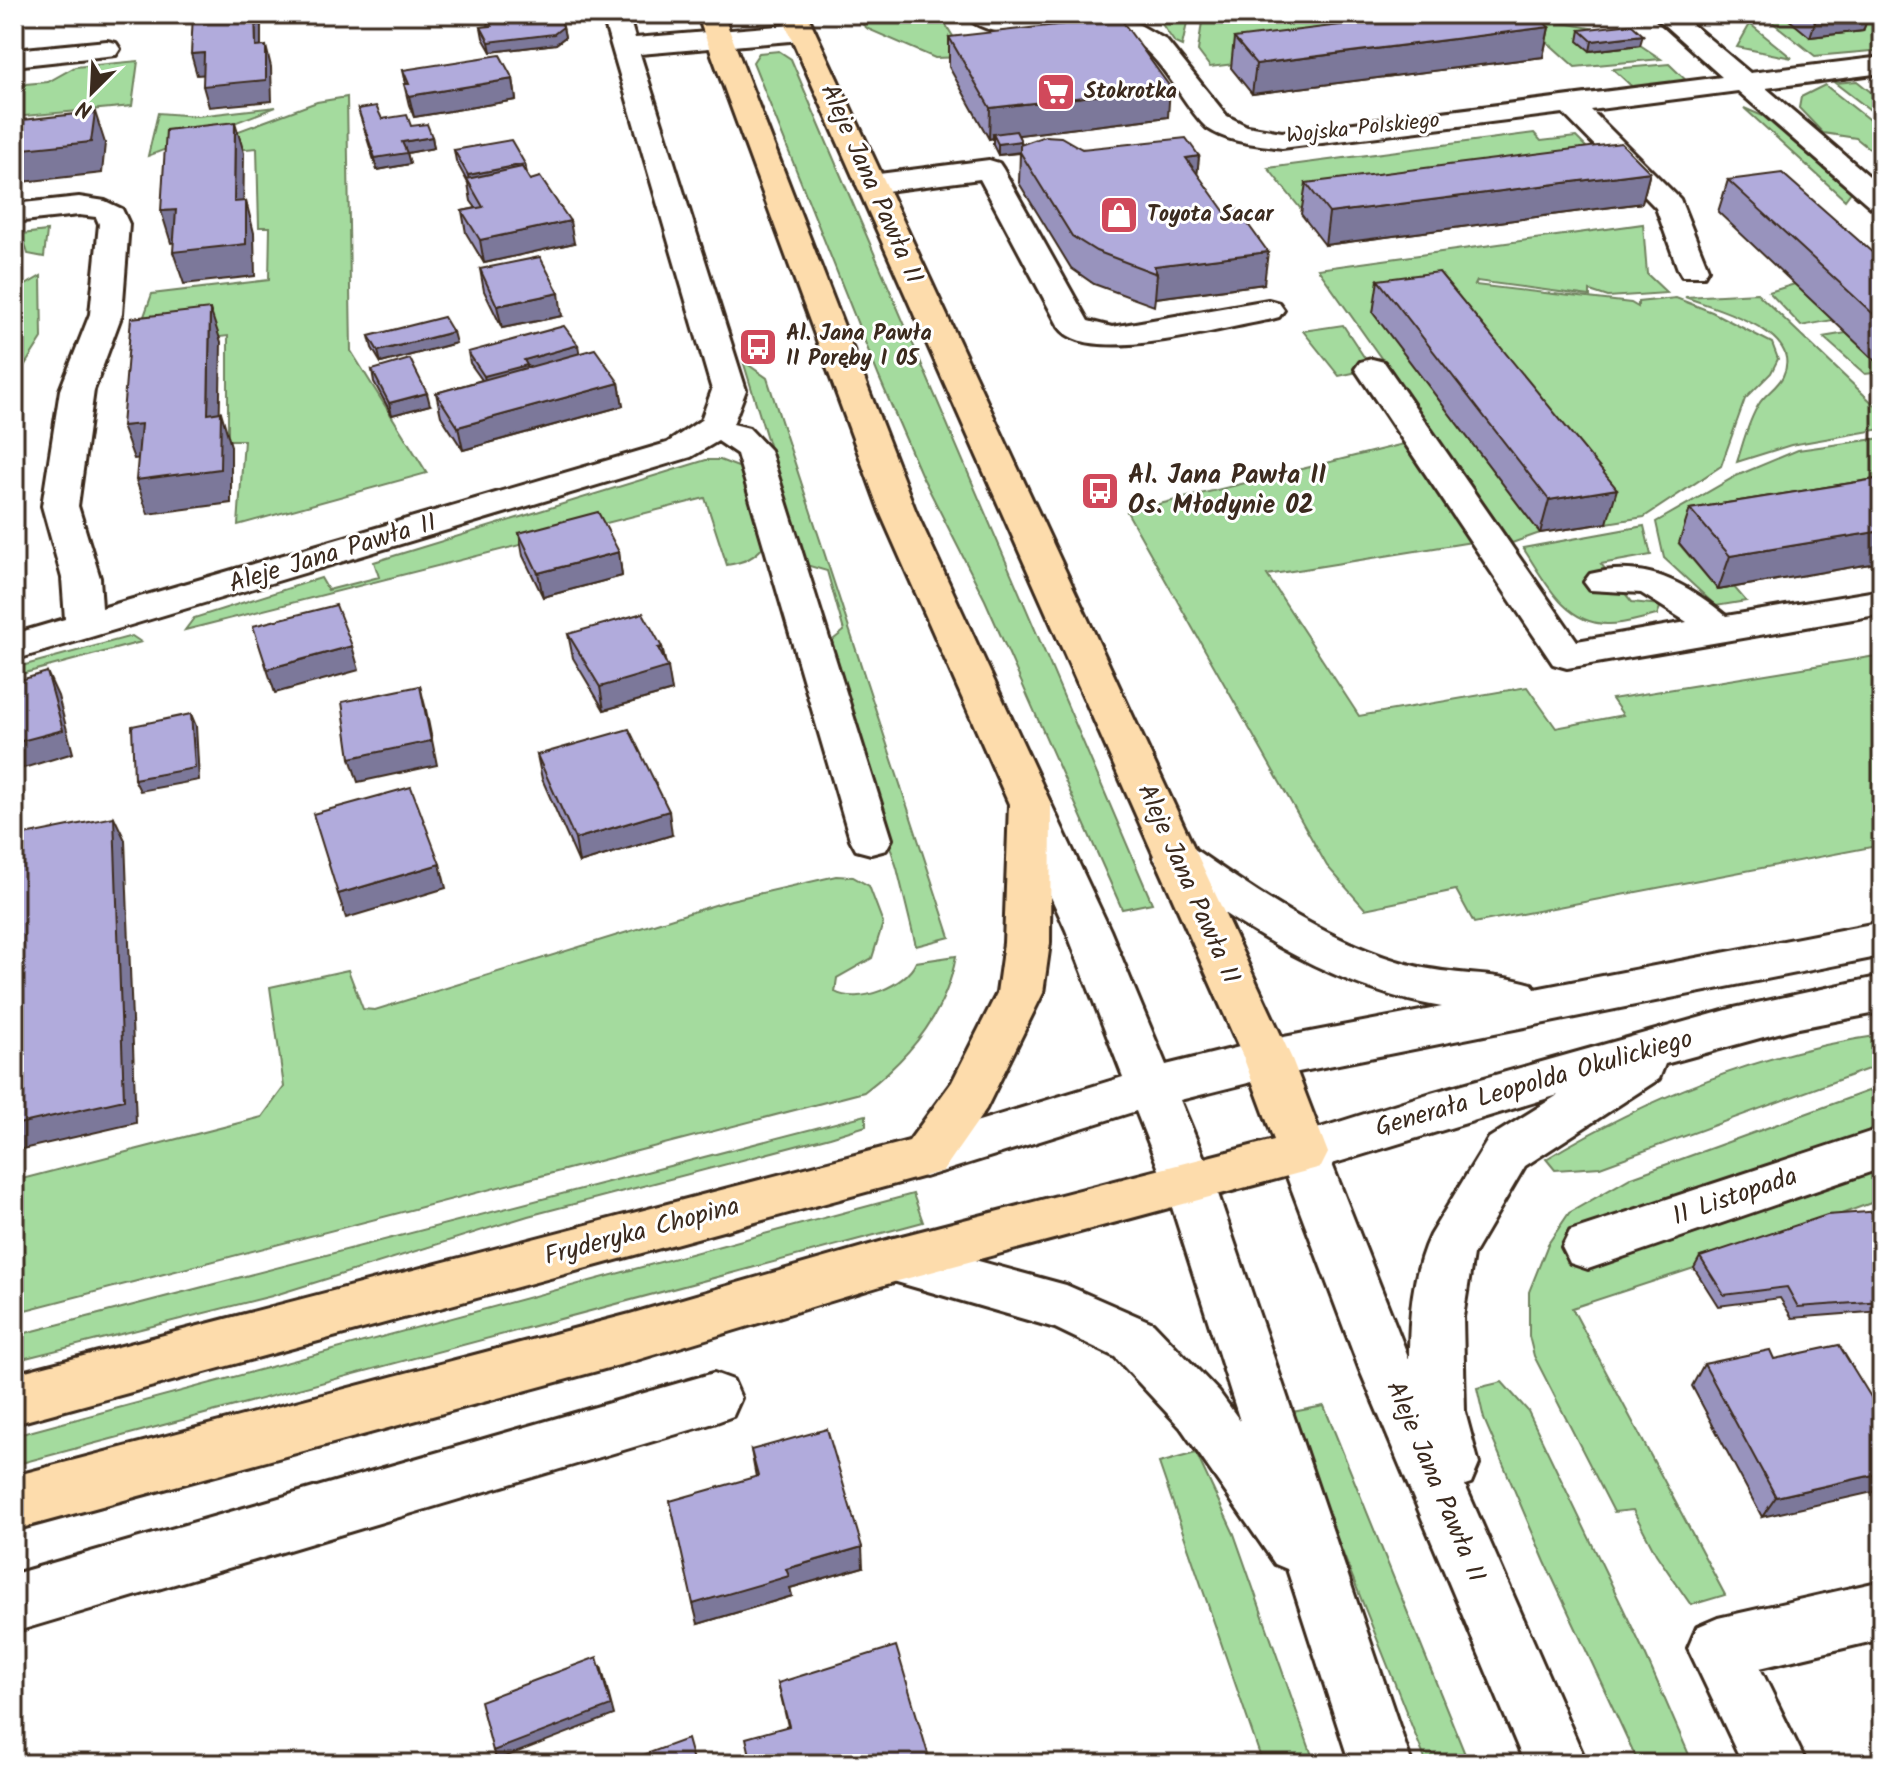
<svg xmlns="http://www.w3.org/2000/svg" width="1896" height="1778" font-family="Kalam,sans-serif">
  <rect width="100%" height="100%" fill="#fff"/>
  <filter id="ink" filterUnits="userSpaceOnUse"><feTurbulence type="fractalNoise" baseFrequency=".0125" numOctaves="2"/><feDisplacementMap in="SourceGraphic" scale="16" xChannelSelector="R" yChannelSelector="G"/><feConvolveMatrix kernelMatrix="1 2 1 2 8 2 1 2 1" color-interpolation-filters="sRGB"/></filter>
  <g filter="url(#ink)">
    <path fill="#a4db9e" stroke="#70825e" stroke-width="2" d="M875 14H939L966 57 935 58 868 29 861 23 876 17Z
      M1155 14H1189L1182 46 1175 43Z
      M1203 14H1501L1517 29 1210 67 1198 51Z
      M1516 14 1628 35 1590 51 1640 45 1661 59 1575 67Z
      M1762 14H1882V50L1815 56Z
      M1750 24 1792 58 1737 47Z
      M779 51 791 59 1152 903 1122 909 985 600 921 474 879 377 753 62 759 53Z
      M138 61 132 106 14 117V85L48 82 75 67Z
      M1669 64 1693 87 1640 94 1613 69Z
      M1857 81 1882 101V119L1835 83Z
      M1825 85 1882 130V159L1856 138 1823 133 1799 108 1801 97Z
      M347 97 351 351 427 473 238 525 244 440H228V336L133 347 152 294 269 280 270 227H259L257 148 174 155 317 102Z
      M276 107 148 156 158 113 198 116Z
      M1744 108 1763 116 1851 192 1845 200Z
      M1534 133 1541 141 1576 137 1607 168 1300 208 1268 168Z
      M1643 224 1647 274 1667 293 1608 297 1590 291V296L1477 281 1475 285 1631 303 1638 307V302L1676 298 1712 312 1772 343 1778 359 1771 373 1745 399 1721 466 1644 517 1607 523 1432 304 1373 313 1540 533 1512 543 1318 269Z
      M47 231 44 257 28 254 25 244 14 245V235Z
      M41 276 42 338 14 382V292Z
      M1795 284 1833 320 1801 326 1769 292Z
      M1757 293 1882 412V429L1791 445 1737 462C1743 444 1748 421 1759 404 1765 394 1778 387 1783 376 1805 331 1716 309 1685 297Z
      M1343 325 1372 369 1339 376 1303 331Z
      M1846 333 1882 367V372L1865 374 1823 337Z
      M743 361 767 378 950 937 916 946 897 868 824 647 844 631 827 571 806 565Z
      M1882 438V510L1679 544 1718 590 1734 587 1746 601 1716 606 1664 558 1656 522 1736 476 1798 450Z
      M1412 442 1478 541 1267 575 1359 716 1527 687 1556 728 1623 715 1612 699 1882 655V845L1474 923 1456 890 1365 909 1327 866 1127 512Z
      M706 460H720L751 472 765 545C754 558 745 562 727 565L705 498 185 630 194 618 321 578 328 590 379 577 374 562Z
      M1644 526 1651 555 1601 564 1632 602 1661 605 1657 615C1641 618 1623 625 1607 624 1564 624 1544 579 1523 548Z
      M132 636 141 642 14 676V668Z
      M836 876 853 877 869 886 883 923 872 958 837 978 835 992C858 1005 906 986 916 962L956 956C946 1013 909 1058 864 1092L14 1313V1181L262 1117 284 1087 270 987 348 970 363 1009 375 1010 731 900Z
      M1882 1035V1064L1600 1167 1555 1170 1546 1159C1647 1098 1764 1051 1882 1035Z
      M1882 1086V1199L1694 1268 1572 1308 1725 1595 1691 1605 1656 1554 1633 1510 1614 1512 1534 1356 1529 1336V1292L1548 1244 1569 1213 1632 1177Z
      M866 1115V1126L830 1137 528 1216 272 1296 14 1361V1336Z
      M913 1194 923 1222 14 1465V1436Z
      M1502 1382 1528 1411 1646 1656 1693 1764H1639L1545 1562 1484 1419 1477 1388Z
      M1324 1406 1469 1764H1427L1287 1413Z
      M1196 1453 1234 1534 1315 1764H1263L1159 1463Z"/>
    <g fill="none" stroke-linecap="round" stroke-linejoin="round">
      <defs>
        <path id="minor" d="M602 14H628L635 38 802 24 815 32 802 40 640 54 746 390 733 424 749 428 770 450 892 839 886 850 871 854 856 850 850 839 737 454 718 441 691 457 14 660V634L65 619 62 578 42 506 60 390 90 314 99 224 96 217 79 215 14 222V204L79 197 105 201 122 209 129 224 122 314 94 390 78 506 100 578 102 608 667 443 701 420 712 390Z
          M965 14 1036 19 1092 16 1138 24 1166 40 1227 116 1247 126 1282 132 1722 77 1652 14H1680L1750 73 1882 57V73L1766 88 1882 187V211L1872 208 1738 91 1591 110 1680 199 1708 269 1704 276H1682L1678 269 1656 208 1563 113 1282 148C1257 144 1229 143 1207 128 1178 100 1161 48 1120 35 1084 24 989 49 965 14Z
          M107 41 116 43 120 49 116 55 14 66V50Z
          M989 160 999 163 1003 169 1088 321 1112 327 1268 300 1279 303 1284 310 1279 317 1268 320C1225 327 1086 367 1059 327L980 179 871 193 861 190 856 184 861 178 871 175Z
          M1372 359 1384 362 1577 641 1687 622 1641 593 1590 590 1584 582 1590 574C1644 560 1685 582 1726 616L1882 590V614L1567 668 1553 664 1355 369 1360 362Z
          M1030 789 1045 794 1051 804 1110 930 1166 1065 1268 1040 1442 1007C1337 990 1244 930 1160 868L1153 857 1160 846 1175 841 1190 846C1258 894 1330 943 1411 965 1451 976 1493 972 1532 984L1535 989 1882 922V956L1268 1078 1180 1100 1214 1182 1412 1764H1350L1287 1569 1275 1564 1181 1428 1115 1357 1055 1328 876 1276 868 1260 876 1244 894 1238 1066 1285 1153 1323 1219 1392 1240 1421 1164 1182 1136 1111 925 1177 907 1171 900 1157 907 1143 1123 1077 1066 930 1009 804 1015 794Z
          M1882 976V1012L1793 1029 1665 1064 1659 1079 1525 1166 1473 1255 1463 1317 1465 1412 1479 1464 1471 1483 1465 1485 1587 1764H1525L1359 1368 1278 1153 1285 1139 1431 1093 1734 1008ZM1558 1095 1489 1138 1430 1235C1412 1273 1409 1318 1409 1359L1332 1164Z
          M1882 1128V1168L1588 1269 1570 1263 1562 1247 1570 1231Z
          M714 1373 733 1380 741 1398 733 1416 714 1423 14 1632V1574Z
          M1882 1581V1639L1760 1668 1807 1764H1743L1688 1648 1697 1627 1718 1618Z"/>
        <path id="major" d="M697 14H723L916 512 1051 804 1050 943 1043 993 986 1109 943 1171 14 1424V1374L909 1141 952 1082 997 993 1004 943 1009 804 880 512Z
          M781 14H807L1292 1059 1328 1153 1321 1167 894 1282 630 1362 14 1530V1476L630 1314 894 1238 1274 1140 1244 1059Z"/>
      </defs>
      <use href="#minor" stroke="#3b2a1e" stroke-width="6"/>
      <use href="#major" stroke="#3b2a1e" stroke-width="6"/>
      <use href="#minor" fill="#fff" fill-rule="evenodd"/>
      <use href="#major" fill="#fddcac" fill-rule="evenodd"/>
    </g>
    <path fill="#9893bd" stroke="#3b2a1e" stroke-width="2" d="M483 14H559L563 27 565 37 556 44 491 52 483 38 481 27 489 26Z
      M1782 14H1869L1863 31 1810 37Z
      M1549 27 1543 57 1252 94 1231 68 1234 38Z
      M1580 30 1640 45 1590 51 1578 41Z
      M949 37 1168 117 1018 135 1021 145 1199 156 1197 174 1264 284 1155 298 1154 306 1094 284 1071 268 1019 183 1020 153 998 155 993 145V138L989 139 949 67Z
      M403 70 513 79 516 100 414 117 409 105 404 84H406Z
      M358 109 382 119 411 126 432 137 434 148 407 153 410 164 377 170Z
      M454 150 525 164 527 175 574 243 484 263 466 233 462 211 476 208 471 201 468 183 456 161Z
      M1650 172 1642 203 1325 245 1301 214 1306 183Z
      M1728 180 1882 261V367L1718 212Z
      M480 269 562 316 502 328 484 291Z
      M1378 280 1607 523 1540 533 1373 313Z
      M369 336 456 343 381 363 372 348Z
      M468 352 579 354 619 383 623 406 463 450 441 416 436 393 482 380 470 363Z
      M372 370 430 405 392 415 374 382Z
      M1882 478V562L1718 590 1679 543 1690 509Z
      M519 533 619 552 622 576 543 597 523 556Z
      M568 634 662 647 672 691 604 710 573 658Z
      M537 755 672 835 579 863 542 779Z
      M1882 1213V1311L1792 1318 1780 1298 1718 1306 1694 1268 1700 1257Z
      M1774 1359 1882 1415 1762 1517 1692 1386 1704 1364Z
      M751 1450 863 1567 790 1588 792 1596 698 1624 756 1477Z
      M778 1683 931 1764 788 1726Z"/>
    <path fill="#7c789a" stroke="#3b2a1e" stroke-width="2" d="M255 14H261V68L256 47Z
      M1837 14H1869L1863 31 1810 37 1817 16Z
      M563 27 565 37 556 44 491 52 489 42Z
      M1549 27 1543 57 1252 94 1256 64Z
      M1643 35 1640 45 1590 51 1592 41Z
      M266 46 271 67 272 101 209 107 203 86Z
      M204 53 210 74 197 75 191 54Z
      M513 79 516 100 414 117 409 96Z
      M1170 87 1168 117 995 138 993 134V138L989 139 990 108Z
      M95 112 105 143 102 173 14 183V150Z
      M235 122 244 153 243 234 234 202Z
      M432 137 434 148 407 153 410 164 377 170 375 158 402 142Z
      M1021 141V152L998 155V144Z
      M1199 156 1196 188 1186 158Z
      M525 164 527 175 469 182 468 175Z
      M1650 172 1642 203 1325 245 1329 213Z
      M246 201 254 233 255 276 184 284 173 252Z
      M176 210 186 241 171 243 161 211Z
      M570 221 574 243 484 263 480 240Z
      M1268 252 1264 284 1155 298 1157 274 1154 266Z
      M559 293 562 316 502 328 497 306Z
      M210 309 221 342 219 447 208 414Z
      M453 332 456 343 381 363 378 351Z
      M578 345 580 357 487 388 484 376 524 360Z
      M619 383 623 406 463 450 458 427Z
      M427 393 430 405 392 415 389 403Z
      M221 412 231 446V503L148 514 136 480Z
      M141 424 152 457 134 459 122 426Z
      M1617 489 1607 523 1540 533 1549 500Z
      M1882 531V562L1718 590 1730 556Z
      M619 552 622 576 543 597 538 573Z
      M352 646 359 670 275 693 267 669Z
      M662 647 665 668 668 667 672 691 604 710 600 687Z
      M47 672 58 696 73 753 14 771V743Z
      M420 686 426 710 437 765 358 782 350 758Z
      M191 714 196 726 199 780 140 791 134 779Z
      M669 811 672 835 579 863 575 839Z
      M114 817 125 840 136 1123 14 1151V1125Z
      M440 864 446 888 346 918 338 894Z
      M1882 1473V1490L1762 1517 1776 1497Z
      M862 1547 863 1567 790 1588 792 1596 698 1624 693 1604 786 1569Z
      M601 1666 614 1715 497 1760 493 1751Z"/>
    <path fill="#b1abdc" stroke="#3b2a1e" stroke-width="2" d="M193 14H255L256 47 266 46V80L203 86 204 53 191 54Z
      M487 14H559L563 27 554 34 489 42 481 27 492 26Z
      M1430 14H1535L1549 27 1256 64 1234 38Z
      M1814 14H1837L1817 16Z
      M1120 18 1170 87 990 108 949 37Z
      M1631 24 1643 35 1592 41 1580 30Z
      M500 55 513 79 409 96 404 84H409L403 70Z
      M376 106 382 119 407 115 411 126 427 124 432 137 402 142 407 153 375 158 358 109Z
      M95 112 91 142 14 150V121Z
      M235 122 234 202 246 201V244L173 252 176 210 161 211 166 130Z
      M1016 131 1021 141 998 144 993 134Z
      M1045 136 1061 137 1082 149 1186 138 1199 156 1186 158 1224 211 1237 209 1268 252 1154 266 1157 274 1096 251 1072 236 1020 152V145Z
      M511 140 525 164 468 175 454 150Z
      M1621 143 1650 172 1329 213 1306 183Z
      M522 167 530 180 540 177 570 221 480 240 462 211 483 207 467 179Z
      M1782 173 1882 261V322L1728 180Z
      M540 257 559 293 497 306 480 269Z
      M1439 272 1617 489 1549 500 1378 280Z
      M210 309 208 414 221 412 220 469 136 480 141 424 122 426 131 318Z
      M444 317 453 332 378 351 369 336Z
      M564 326 578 345 524 360 527 365 484 376 468 352Z
      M595 349 619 383 458 427 436 393Z
      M410 359 427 393 389 403 372 370Z
      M1882 478V531L1730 556 1690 509Z
      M598 512 619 552 538 573 519 533Z
      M336 605 352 646 267 669 253 626Z
      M643 613 662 647 658 648 668 667 600 687 568 634Z
      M47 672 63 730 14 743V682Z
      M420 686 431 741 350 758 342 702Z
      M191 714 195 768 134 779 132 726Z
      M629 729 669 811 575 839 537 755Z
      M411 787 440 864 338 894 313 814Z
      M114 817 124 1100 14 1125V837Z
      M1881 1211 1882 1213V1223H1880L1882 1228V1301L1798 1307 1787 1287 1724 1295 1700 1257 1827 1215Z
      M1839 1345 1882 1415V1473L1776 1497 1704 1364 1770 1350 1774 1359Z
      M827 1429 862 1547 786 1569 789 1576 693 1604 670 1501 758 1476 751 1450Z
      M896 1646 931 1764H752L746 1738 789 1726 778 1683Z
      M597 1657 611 1706 493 1751 480 1701Z
      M687 1739 694 1764H628L627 1761Z"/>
  </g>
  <defs>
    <symbol id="supermarket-square" viewBox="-11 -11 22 22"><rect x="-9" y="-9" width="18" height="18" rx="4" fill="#d1495b" stroke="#fff"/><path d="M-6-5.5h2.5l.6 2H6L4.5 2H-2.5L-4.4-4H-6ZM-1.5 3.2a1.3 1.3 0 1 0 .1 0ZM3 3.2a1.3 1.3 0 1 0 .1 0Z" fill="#fff"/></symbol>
    <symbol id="shop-square" viewBox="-11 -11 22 22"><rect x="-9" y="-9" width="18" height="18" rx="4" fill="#d1495b" stroke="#fff"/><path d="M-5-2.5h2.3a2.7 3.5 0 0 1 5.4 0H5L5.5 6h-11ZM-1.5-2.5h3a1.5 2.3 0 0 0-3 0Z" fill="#fff"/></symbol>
    <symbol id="bus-square" viewBox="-11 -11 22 22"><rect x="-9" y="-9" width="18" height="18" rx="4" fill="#d1495b" stroke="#fff"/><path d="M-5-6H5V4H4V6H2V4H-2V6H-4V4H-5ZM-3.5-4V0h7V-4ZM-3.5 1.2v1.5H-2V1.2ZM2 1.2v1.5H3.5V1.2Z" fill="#fff"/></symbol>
  </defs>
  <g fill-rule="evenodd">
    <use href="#supermarket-square" x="1034" y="70" width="44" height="44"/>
    <use href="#shop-square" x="1097" y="193" width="44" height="44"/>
    <use href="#bus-square" x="736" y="325" width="44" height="44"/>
    <use href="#bus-square" x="1078" y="469" width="44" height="44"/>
  </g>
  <g text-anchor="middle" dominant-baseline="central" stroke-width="6" stroke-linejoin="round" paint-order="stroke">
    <g font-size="22" font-weight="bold" fill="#3b2a1e" stroke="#fff" text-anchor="start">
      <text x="1084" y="92">Stokrotka</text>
      <text x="1147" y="215">Toyota Sacar</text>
      <text x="786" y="334">Al. Jana Pawła<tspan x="786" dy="25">II Poręby I 05</tspan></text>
    </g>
    <g font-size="22" fill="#3b2a1e" stroke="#fff">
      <text transform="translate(1363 129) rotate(-6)">Wojska Polskiego</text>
    </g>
    <g font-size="26" fill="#3b2a1e" stroke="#fff">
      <text transform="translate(871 184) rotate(66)">Aleje Jana Pawła II</text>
      <text transform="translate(333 554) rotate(-17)">Aleje Jana Pawła II</text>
      <text transform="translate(1188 884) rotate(66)">Aleje Jana Pawła II</text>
      <text transform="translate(1534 1084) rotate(-16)">Generała Leopolda Okulickiego</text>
      <text transform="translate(1735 1197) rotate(-19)">11 Listopada</text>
      <text transform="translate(642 1232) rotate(-15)">Fryderyka Chopina</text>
      <text transform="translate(1435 1482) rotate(67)">Aleje Jana Pawła II</text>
    </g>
    <g font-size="26" font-weight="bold" fill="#3b2a1e" stroke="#fff" text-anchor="start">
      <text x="1128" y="476">Al. Jana Pawła II<tspan x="1128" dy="30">Os. Młodynie 02</tspan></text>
    </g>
  </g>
  <rect width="1896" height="1778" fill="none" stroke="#fff" stroke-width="48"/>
  <rect x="24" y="24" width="1848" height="1730" fill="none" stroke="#3b2a1e" stroke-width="3" filter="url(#ink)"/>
  <g transform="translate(92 92) rotate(204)" stroke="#ffffff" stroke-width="6" paint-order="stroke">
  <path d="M0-6L14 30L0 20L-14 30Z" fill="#3b2a1e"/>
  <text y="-12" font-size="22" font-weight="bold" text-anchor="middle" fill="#3b2a1e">N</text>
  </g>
</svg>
